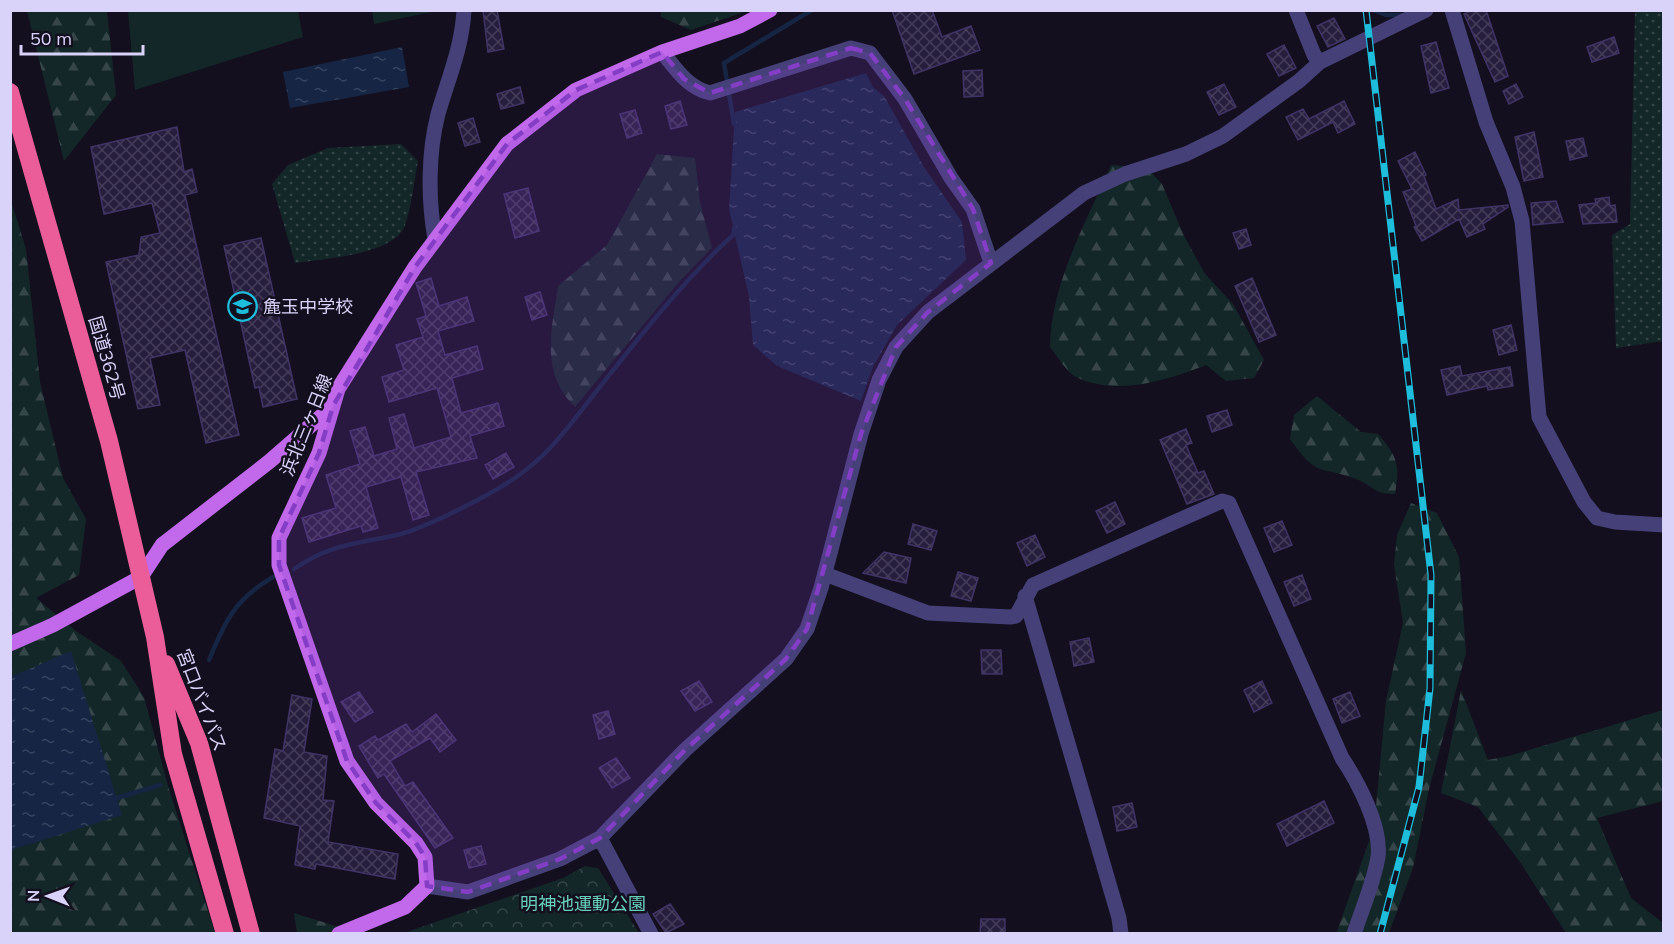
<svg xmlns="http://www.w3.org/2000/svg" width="1674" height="944" font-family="Mulish,'Noto Sans JP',sans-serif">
  <defs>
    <pattern id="grass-dots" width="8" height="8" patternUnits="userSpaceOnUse" patternTransform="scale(1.5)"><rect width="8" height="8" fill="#132728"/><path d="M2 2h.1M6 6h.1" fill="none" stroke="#354548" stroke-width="1.8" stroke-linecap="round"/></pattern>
    <pattern id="forest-firs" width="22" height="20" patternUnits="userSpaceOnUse" patternTransform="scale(1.5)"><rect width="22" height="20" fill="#132728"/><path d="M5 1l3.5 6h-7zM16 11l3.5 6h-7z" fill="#354548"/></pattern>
    <pattern id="park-crowns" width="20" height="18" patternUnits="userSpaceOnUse" patternTransform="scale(1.5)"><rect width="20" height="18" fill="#132728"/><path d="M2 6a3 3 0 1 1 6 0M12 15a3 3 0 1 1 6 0" fill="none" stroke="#354548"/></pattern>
    <pattern id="water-ripples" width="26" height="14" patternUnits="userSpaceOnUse" patternTransform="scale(1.5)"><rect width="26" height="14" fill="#152543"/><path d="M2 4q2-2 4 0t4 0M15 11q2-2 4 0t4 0" fill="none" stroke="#36445f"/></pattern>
    <pattern id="building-cross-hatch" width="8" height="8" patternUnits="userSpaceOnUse" patternTransform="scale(1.5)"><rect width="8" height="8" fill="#261e3d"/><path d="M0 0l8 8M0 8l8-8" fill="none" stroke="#453e5a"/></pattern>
  </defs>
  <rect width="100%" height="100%" fill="#130f1f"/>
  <path fill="url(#grass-dots)" d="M1635 11H1663V341L1616 348 1612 235 1630 224Z
    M401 144 418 161C414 182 412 205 405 225 395 255 322 259 295 263L272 184 288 165 328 148Z"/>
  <path fill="url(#forest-firs)" d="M27 11H107L116 95 64 161Z
    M661 11V10L747 11 691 30 661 17Z
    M657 154 695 158 700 202 712 248 679 282 575 407C539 372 552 329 558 286L607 245Z
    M1111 165 1147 168 1162 184 1184 236 1205 274 1233 304 1264 360 1254 378 1226 381 1206 365C1168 380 1118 396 1078 378 1068 374 1057 356 1050 347 1051 283 1086 223 1111 165Z
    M10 198 26 249 40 382 63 478 86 519 79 575 36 598 76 631 121 661 144 697 168 786 215 933H11Z
    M1317 396 1361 432 1378 434C1398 457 1400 465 1395 494 1373 494 1374 486 1356 479 1317 465 1318 478 1290 439L1294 415Z
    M1411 503 1437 513 1459 557 1466 653 1429 789 1413 868 1389 933 1336 934 1374 827 1386 701 1403 623 1394 565 1397 535Z
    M1461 690 1488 760 1509 756 1663 710V801L1597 818 1631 898 1663 923V933H1566L1520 862 1478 807 1441 793Z
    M294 913 358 933H297Z"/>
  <path fill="url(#park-crowns)" d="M585 866 598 868 639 933H404L563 878Z"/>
  <path fill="#132728" d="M128 11H298L303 37 135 90Z
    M437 11 374 24 372 11 437 10Z"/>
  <path fill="url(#water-ripples)" d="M402 47 409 87 290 108 283 72Z
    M866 73 873 87 884 96 924 167 962 222 966 260 897 325 873 367 861 401 777 366 753 345 749 297 729 209 735 112Z
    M71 651 122 815 11 850V677Z"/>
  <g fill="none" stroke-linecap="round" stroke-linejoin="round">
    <path stroke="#152543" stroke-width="4.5" d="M1373 10 1386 15H1402
      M734 124 724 63 812 10
      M294 569C332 543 358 544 401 534 429 526 495 493 519 475 552 452 574 419 599 388 641 335 684 280 734 234V228
      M209 660C225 621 235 599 273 577
      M117 798 160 785"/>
  </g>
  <path fill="url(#building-cross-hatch)" stroke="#403366" stroke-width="1.5" d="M483 10H497L504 49 488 52Z
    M892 10H932L942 37 971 26 980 50 914 74Z
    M1472 10H1486L1508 76 1495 82 1464 14Z
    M1334 18 1345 39 1328 47 1317 26Z
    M1614 37 1619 53 1592 62 1587 47Z
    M1436 42 1449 88 1431 93 1421 46Z
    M1284 45 1296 68 1279 76 1267 54Z
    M982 70 983 96 964 97 963 71Z
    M1224 84 1236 107 1219 115 1207 92Z
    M1516 84 1523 97 1509 104 1503 91Z
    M520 87 524 103 501 109 497 94Z
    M680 101 687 125 671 129 665 106Z
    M1344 101 1355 124 1338 133 1333 122 1298 140 1286 117 1303 109 1309 119Z
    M635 110 642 133 627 138 620 114Z
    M473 118 480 142 465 146 458 123Z
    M177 127 184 172 192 169 197 192 185 195 239 435 206 443 185 350 150 358 160 405 138 409 106 262 139 255 141 237 160 233 152 203 104 214 91 147Z
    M1534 132 1543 177 1524 181 1515 137Z
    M1583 138 1587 156 1570 160 1566 141Z
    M1415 152 1426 175 1424 176 1436 209 1458 199 1459 210 1508 205V207L1483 224 1485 229 1467 237 1459 219 1422 241 1414 227 1416 226 1403 192 1412 189 1398 161Z
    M528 188 539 231 515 238 504 194Z
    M1609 197 1610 206 1615 205 1617 222 1583 224 1579 205 1596 203 1595 199Z
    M1556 201 1563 222 1533 225 1531 203Z
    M1246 229 1251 245 1239 249 1233 233Z
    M261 238 297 399 263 407 259 387 255 388 224 246Z
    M431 278 439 306 467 297 474 321 438 331 445 355 477 346 483 369 452 378 461 413 498 403 504 426 470 436 477 458 416 472 429 515 413 520 401 477 366 487 378 528 363 532 361 526 309 542 302 518 336 508 326 475 360 464 350 431 365 427 374 456 397 449 389 418 404 414 414 448 451 437 437 388 389 402 382 377 404 370 396 345 423 337 417 319 426 316 416 283Z
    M1252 278 1276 335 1259 342 1235 286Z
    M540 292 547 315 532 320 525 297Z
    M1511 325 1517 350 1499 355 1493 330Z
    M1460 366 1462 376 1510 367 1513 386 1488 390 1487 386 1447 395 1441 370Z
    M1227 410 1232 425 1212 432 1207 416Z
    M1186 429 1192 443 1186 445 1198 473 1204 471 1214 494 1187 504 1160 440Z
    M506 453 514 467 493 479 485 465Z
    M1115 502 1125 524 1107 533 1096 511Z
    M1282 521 1292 545 1274 552 1264 528Z
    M913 524 937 531 931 550 908 544Z
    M1035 535 1045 557 1027 566 1017 543Z
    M884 552 911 558 906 583 863 573Z
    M958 572 978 578 971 601 951 596Z
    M1302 575 1311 599 1294 606 1284 582Z
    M1089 638 1094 662 1074 666 1070 642Z
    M981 650H1001L1002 674H982Z
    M699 681 712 702 695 711 681 691Z
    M1262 681 1272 703 1254 712 1244 690Z
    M359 692 373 712 355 722 341 702Z
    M1350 692 1360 716 1342 723 1333 699Z
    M292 695 312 699 304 752 327 756 323 800 334 801 328 842 398 854 395 879 316 864 315 869 295 865 300 826 264 818 275 749 283 751Z
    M608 711 615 734 599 739 593 715Z
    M436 714 456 740 440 752 430 738 390 761 405 786 413 782 453 838 435 848 384 774 378 778 359 746 375 736 378 740 406 724 412 732Z
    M616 758 630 778 612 788 599 768Z
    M1324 801 1334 823 1287 846 1277 824Z
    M1132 803 1137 827 1117 831 1113 807Z
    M481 846 486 864 469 868 464 850Z
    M670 904 684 924 666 933 653 914Z
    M981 919H1005V933H980Z"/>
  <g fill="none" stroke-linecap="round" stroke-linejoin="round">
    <path stroke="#454078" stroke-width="15" d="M1296 10 1314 55 1320 62
      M1452 10 1486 122 1513 187 1522 221 1539 417 1584 502 1597 518 1615 522 1664 525
      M662 52C676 69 688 88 710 93L851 48 870 53 905 99 951 178 973 209 991 263
      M435 239C428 200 428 153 438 114 448 79 462 48 464 10
      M825 574 928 613 1010 617 1016 616 1033 585 1222 501 1229 503 1342 758C1358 782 1382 827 1378 857 1374 882 1362 909 1354 934
      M1025 596 1119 918 1121 934
      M600 838 651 934
      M427 886 468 892 560 859 600 838 685 750 786 659 807 629 821 588 861 434 879 380 896 347 928 312 1084 193 1125 174 1186 154 1223 136 1299 81 1320 62 1426 10"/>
    <path stroke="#c168eb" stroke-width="15" d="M10 644 53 625 141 577 162 545 270 461 333 406
      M339 934 405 907 427 886 425 857 416 843 376 803 347 761 279 565V538L319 453 338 389 415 267 507 144 576 90 662 52 740 26 770 10"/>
    <path stroke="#ea5d99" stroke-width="18" d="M10 92 109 441 155 637 173 754 225 934
      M166 664 199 743 251 934"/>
    <defs>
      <path id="rail" d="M1366 10 1431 575 1430 688 1419 787 1380 934"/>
    </defs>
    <use href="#rail" stroke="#1dbddb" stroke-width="7"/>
    <use href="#rail" stroke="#130f1f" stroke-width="4.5" stroke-dasharray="14" stroke-linecap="butt"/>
  </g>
  <path fill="#843dc5" fill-opacity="0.2" stroke="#843dc5" stroke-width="4.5" stroke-dasharray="12 8" stroke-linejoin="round" d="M851 48 870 53 905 99 973 209 991 263 928 312 896 347 861 434 807 629 786 659 685 750 600 838 560 859 468 892 427 886 425 857 416 843 376 803 347 761 279 565V538L319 453 333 406 415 267 507 144 576 90 662 52 684 79 710 93Z"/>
  <defs>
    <symbol id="school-ring" viewBox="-11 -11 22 22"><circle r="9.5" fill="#130f1f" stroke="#1dbddb" stroke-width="1.5"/><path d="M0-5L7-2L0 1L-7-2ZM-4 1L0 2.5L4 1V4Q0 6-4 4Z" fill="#1dbddb"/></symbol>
  </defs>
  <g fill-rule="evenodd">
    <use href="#school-ring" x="226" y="290" width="33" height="33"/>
  </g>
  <g text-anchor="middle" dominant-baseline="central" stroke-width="5" stroke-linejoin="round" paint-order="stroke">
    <g font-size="18" fill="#d9d3f9" stroke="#130f1f" text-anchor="start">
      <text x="263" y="306">麁玉中学校</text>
    </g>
    <g font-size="18" fill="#d9d3f9" stroke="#130f1f">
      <text transform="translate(107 358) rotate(74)">国道362号</text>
      <text transform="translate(306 425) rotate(-68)">浜北三ヶ日線</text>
      <text transform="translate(202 700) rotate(69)">宮口バイパス</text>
    </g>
    <g font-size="18" fill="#68cfbb" stroke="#130f1f">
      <text x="583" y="903">明神池運動公園</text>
    </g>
  </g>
  <rect width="1674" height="944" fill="none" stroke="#d9d3f9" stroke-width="24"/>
  <g transform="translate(48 896) rotate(271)" stroke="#130f1f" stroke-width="4.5" paint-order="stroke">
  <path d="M0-4.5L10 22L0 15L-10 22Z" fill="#d9d3f9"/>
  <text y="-9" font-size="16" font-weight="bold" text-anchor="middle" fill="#d9d3f9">N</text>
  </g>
  <path d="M21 45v9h122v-9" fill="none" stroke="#d9d3f9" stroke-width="3"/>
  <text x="30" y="45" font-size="18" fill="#d9d3f9" stroke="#130f1f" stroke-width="4.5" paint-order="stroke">50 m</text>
</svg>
